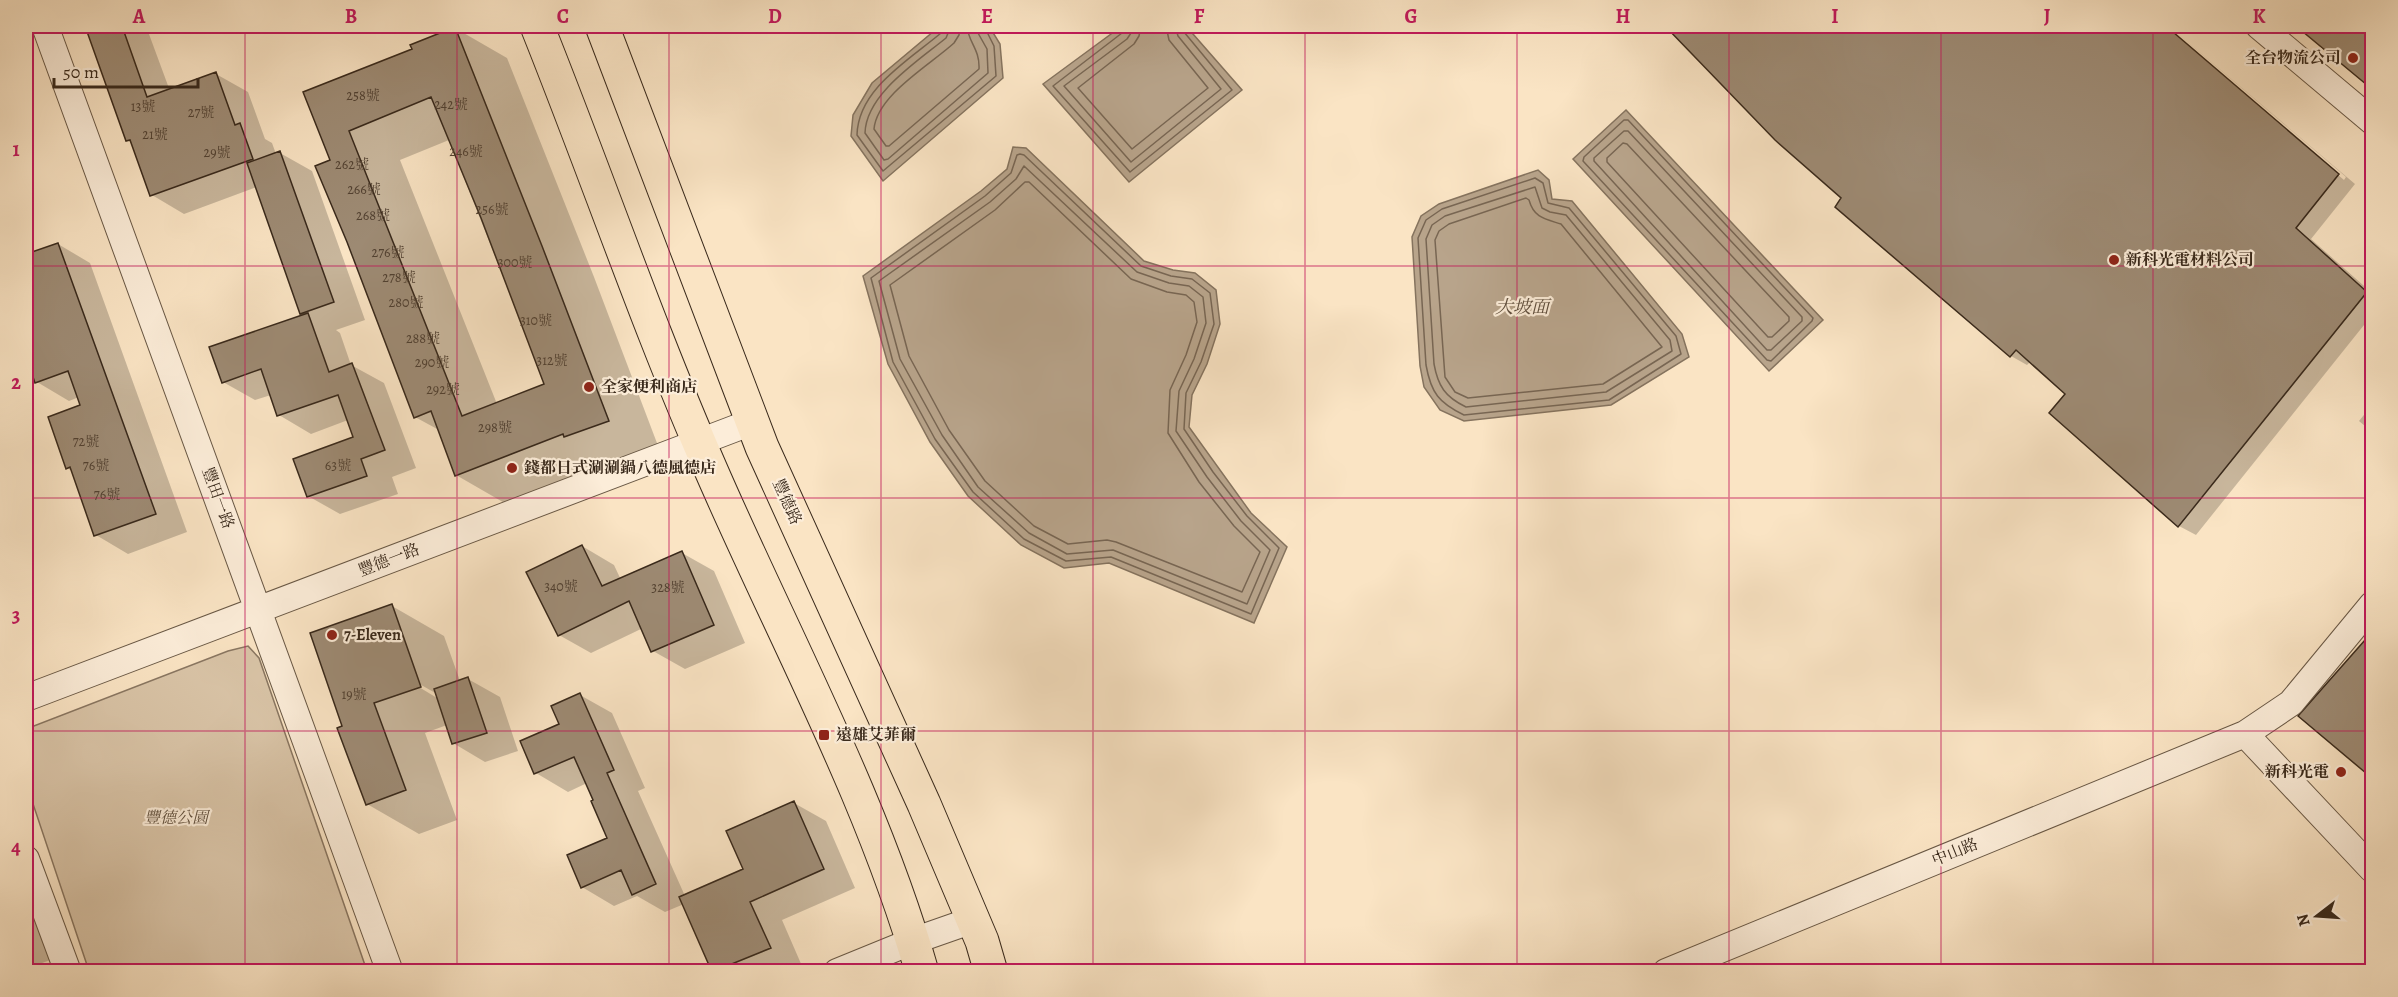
<svg xmlns="http://www.w3.org/2000/svg" width="2398" height="997" font-family="Alegreya,'Noto Serif TC',serif">
  <rect width="100%" height="100%" fill="#fae4c4"/>
  <filter id="stains"><feTurbulence type="fractalNoise" baseFrequency=".00333" numOctaves="4"/><feColorMatrix values="0 0 0 0 .2 0 0 0 0 .09 0 0 0 0 .02 0 0 0 .5 -.17"/></filter>
  <radialGradient id="worn" r=".72"><stop offset=".6" stop-color="#630" stop-opacity="0"/><stop offset="1" stop-color="#630" stop-opacity=".3"/></radialGradient>
  <path fill="#d9c4a7" stroke="#897661" stroke-width="1.5" d="M248 646 259 658 367 971H89L26 783V729L228 651Z"/>
  <path fill="#b8a48b" stroke="#85735e" stroke-width="1.5" d="M940 26H989L1000 44 1003 78 883 181 851 136 853 115 872 83Z
    M1122 26H1186L1242 90 1129 182 1043 84Z
    M1626 110 1823 320 1769 371 1573 159Z
    M1013 147 1026 148 1144 261 1173 270 1195 273 1216 290 1220 324 1207 364 1192 395 1189 427 1251 513 1287 547 1254 623 1109 563 1064 568 1021 545 968 496 930 442 888 364 863 276 981 191 1007 169Z
    M1538 170 1549 180 1552 199 1572 201 1682 334 1689 357 1611 405 1464 421 1440 410 1424 387 1420 366 1412 237 1421 216 1439 204Z"/>
  <path fill="#0003" fill-rule="evenodd" d="M87 26H146L170 91 216 74 248 92 265 139 272 143 276 154 280 153 312 171 365 320 336 330 340 333 351 365 384 383 416 468 392 477 398 494 340 514 308 496 355 438 348 420 311 434 279 415 271 395 255 400 223 382 305 315 301 313 257 187 184 214 152 195 134 144 127 140Z
    M1667 26H2164L2344 180 2346 177 2169 26 2355 184 2311 239 2372 293V315L2196 535 2179 526 2051 413 2067 393 2031 361 2027 365 2011 356 1843 198 1776 139Z
    M2299 26H2372V88Z
    M455 28 507 58 594 277 660 451 508 505 456 475 439 430 415 417 332 161 305 93 413 50ZM449 140 546 385 497 404 400 160Z
    M58 244 90 263 187 532 128 554 96 535 72 471 67 468 82 406 79 397 69 401 37 382 26 352V255Z
    M2372 405V432L2359 421Z
    M582 546 614 565 621 580 682 553 714 571 745 643 685 669 653 651 643 628 591 653 559 635Z
    M392 606 444 636 460 681 468 679 500 697 518 751 485 762 453 743 447 725 425 733 457 820 419 834 367 804 344 727ZM416 682 437 694V698L414 684Z
    M580 695 612 713 645 788 638 791 685 896 745 870 794 803 826 821 855 888 782 920 802 966 789 972H714L684 904 665 912 637 896 614 906 582 887 609 838 595 801 587 783 568 792 536 773 522 742 561 724Z
    M26 842 30 845 69 953 26 969Z"/>
  <g fill="none" stroke-linecap="round" stroke-linejoin="round">
    <path stroke="#786653" stroke-width="1.5" d="M943 26 941 33C909 60 858 89 857 135L883 171 996 76 994 46 984 26
      M951 26 946 38C918 61 866 94 865 133L884 160 888 159 988 73 987 49 978 33 976 26
      M960 26 959 35 954 43C930 65 877 95 874 129L886 146H889L979 69C980 49 968 42 967 26
      M1124 26 1122 33 1053 86 1130 172 1232 90 1184 32 1182 26
      M1132 26 1131 33 1127 39 1064 86 1131 162 1221 89 1178 36 1175 26
      M1141 26 1139 36 1134 44 1078 88 1132 149 1208 88 1169 40 1166 26
      M1624 120H1628L1813 318 1812 321 1771 361 1767 360 1583 161 1584 157Z
      M1624 131H1628L1802 317V321L1771 350H1767L1594 161V158Z
      M1623 143 1627 144 1789 317V321L1772 337H1768L1607 162V158Z
      M1020 154 1024 155 1141 266 1171 276 1192 279 1210 293 1214 324 1201 362 1186 393 1184 429 1213 472 1247 516 1279 548 1251 614 1111 557 1066 561 1024 539 973 492 935 439 893 362 871 278 985 196 1011 173 1017 155Z
      M1024 166 1137 272 1169 283 1189 286 1203 297 1206 323 1194 359 1179 391 1176 431 1207 477 1241 521 1270 550 1247 604 1113 550 1067 554 1029 533 978 487 942 435 900 359 879 281 990 202 1016 179Z
      M1535 178 1543 183 1548 203 1569 208 1676 336 1681 354 1609 400 1464 415C1439 403 1431 393 1426 365L1418 238 1426 220 1442 209Z
      M1025 182H1029L1131 279 1167 292 1186 295 1194 302 1197 322 1186 355 1170 390 1168 433 1199 482 1234 526 1260 552 1242 592 1116 542 1107 540 1068 544 1034 526 985 481 949 430 909 356 890 285 995 210Z
      M1535 187 1542 208 1550 212 1566 215 1670 340 1672 351 1606 392 1466 407C1445 397 1438 386 1434 364L1426 239 1432 225 1445 216Z
      M1526 198 1529 200C1534 218 1545 219 1561 224L1662 347 1603 384 1468 398 1455 392 1445 377 1435 240 1439 231 1449 224Z"/>
  </g>
  <path fill="#9d8a73" stroke="#39291b" stroke-width="1.5" fill-rule="evenodd" d="M85 26H122L147 97 216 72 235 125 240 123 253 159 150 196 130 140 126 141Z
    M1665 26H2166L2339 174 2296 228 2367 292 2178 527 2049 413 2065 394 2016 350 2010 357 1835 207 1841 198 1775 140Z
    M2296 26H2373V90Z
    M455 27 542 246 609 421 564 437 563 434 455 476 431 411 414 418 347 242 315 166 330 160 303 92 412 49 410 45ZM431 97 481 218 544 384 462 416 349 131Z
    M280 151 334 302 300 314 247 163Z
    M58 243 156 514 94 536 70 467 66 469 48 417 80 405 68 371 35 383 26 356V254Z
    M308 313 329 372 352 363 385 450 361 459 367 476 307 497 293 459 353 437 338 395 277 416 261 369 222 383 209 347Z
    M582 545 602 586 682 551 714 625 651 652 629 601 558 636 526 572Z
    M392 604 421 687 374 703 406 790 366 805 337 728 342 726 310 633Z
    M2373 631V779L2298 716Z
    M468 677 487 733 452 744 434 689Z
    M580 693 614 770 607 773 656 884 632 895 621 870 581 888 567 855 607 838 591 801 593 800 574 757 534 774 520 741 559 724 551 706Z
    M794 801 824 869 750 902 771 948 712 972 679 897 743 869 726 831Z"/>
  <g fill="none" stroke-linecap="round" stroke-linejoin="round">
    <defs>
      <path id="minor" d="M45 26 390 972
        M2259 26 2372 121
        M26 698 752 422
        M2245 734 2372 869
        M26 859 68 972
        M837 972 913 941 973 920
        M1666 972 2245 734 2291 703 2372 605"/>
      <path id="major" d="M537 26C596 173 647 324 711 470 783 636 872 797 922 972
        M602 26 762 447 924 804 982 941 991 972"/>
    </defs>
    <use href="#minor" stroke="#695845" stroke-width="28"/>
    <use href="#major" stroke="#39291b" stroke-width="35"/>
    <use href="#minor" stroke="#fcedd9" stroke-width="26"/>
    <use href="#major" stroke="#fae4c4" stroke-width="33"/>
  </g>
  <path fill="none" stroke="#c2185b" stroke-width="1.5" stroke-opacity="0.55" d="M245 26V972M457 26V972M669 26V972M881 26V972M1093 26V972M1305 26V972M1517 26V972M1729 26V972M1941 26V972M2153 26V972M26 266H2372M26 498H2372M26 731H2372"/>
  <g fill="#8f2418" stroke="#fcedd9" stroke-width="2">
    <circle cx="2353" cy="58" r="6"/>
    <circle cx="2114" cy="260" r="6"/>
    <circle cx="589" cy="387" r="6"/>
    <circle cx="512" cy="468" r="6"/>
    <circle cx="332" cy="635" r="6"/>
    <rect x="818" y="729" width="12" height="12" rx="3"/>
    <circle cx="2341" cy="772" r="6"/>
  </g>
  <g text-anchor="middle" dominant-baseline="central" stroke-width="4.5" stroke-linejoin="round" paint-order="stroke">
    <g font-size="14" fill="#524131">
      <text x="363" y="95">258號</text>
      <text x="451" y="104">242號</text>
      <text x="143" y="106">13號</text>
      <text x="201" y="112">27號</text>
      <text x="155" y="134">21號</text>
      <text x="466" y="151">246號</text>
      <text x="217" y="152">29號</text>
      <text x="352" y="164">262號</text>
      <text x="364" y="189">266號</text>
      <text x="492" y="209">256號</text>
      <text x="373" y="215">268號</text>
      <text x="388" y="252">276號</text>
      <text x="515" y="262">300號</text>
      <text x="399" y="277">278號</text>
      <text x="406" y="302">280號</text>
      <text x="536" y="320">310號</text>
      <text x="423" y="338">288號</text>
      <text x="552" y="360">312號</text>
      <text x="432" y="362">290號</text>
      <text x="443" y="389">292號</text>
      <text x="495" y="427">298號</text>
      <text x="86" y="441">72號</text>
      <text x="96" y="465">76號</text>
      <text x="338" y="465">63號</text>
      <text x="107" y="494">76號</text>
      <text x="561" y="586">340號</text>
      <text x="668" y="587">328號</text>
      <text x="354" y="694">19號</text>
    </g>
    <g font-size="16" font-weight="bold" fill="#39291b" stroke="#fcedd9" text-anchor="start">
      <text x="2341" y="58" text-anchor="end">全台物流公司</text>
      <text x="2126" y="260">新科光電材料公司</text>
      <text x="601" y="387">全家便利商店</text>
      <text x="524" y="468">錢都日式涮涮鍋八德風德店</text>
      <text x="344" y="635">7-Eleven</text>
      <text x="836" y="735">遠雄艾菲爾</text>
      <text x="2329" y="772" text-anchor="end">新科光電</text>
    </g>
    <g font-size="16" fill="#39291b" stroke="#fcedd9">
      <text transform="translate(218 498) rotate(70)">豐田一路</text>
      <text transform="translate(787 502) rotate(66)">豐德路</text>
      <text transform="translate(389 560) rotate(-21)">豐德一路</text>
      <text transform="translate(1955 852) rotate(-22)">中山路</text>
    </g>
    <g font-size="16" font-style="italic" fill="#61503e" stroke="#fcedd9">
      <text x="176" y="818">豐德公園</text>
    </g>
    <g font-size="18" font-style="italic" fill="#5f4e3d" stroke="#fcedd9">
      <text x="1522" y="307">大坡面</text>
    </g>
  </g>
  <rect width="2398" height="997" fill="none" stroke="#fae4c4" stroke-width="66"/>
  <g transform="translate(2317 916) rotate(253)" stroke="#fcedd9" stroke-width="4.5" paint-order="stroke">
  <path d="M0-4.5L10 22L0 15L-10 22Z" fill="#39291b"/>
  <text y="-9" font-size="16" font-weight="bold" text-anchor="middle" fill="#39291b">N</text>
  </g>
  <path d="M54 78v9h144v-9" fill="none" stroke="#39291b" stroke-width="3"/>
  <text x="63" y="78" font-size="18" fill="#39291b" stroke="#fcedd9" stroke-width="4.5" paint-order="stroke">50 m</text>
  <rect x="33" y="33" width="2332" height="931" fill="none" stroke="#c2185b" stroke-width="2"/>
  <g font-size="20" text-anchor="middle" font-weight="bold" fill="#c2185b">
    <text x="139" y="23">A</text>
    <text x="351" y="23">B</text>
    <text x="563" y="23">C</text>
    <text x="775" y="23">D</text>
    <text x="987" y="23">E</text>
    <text x="1199" y="23">F</text>
    <text x="1411" y="23">G</text>
    <text x="1623" y="23">H</text>
    <text x="1835" y="23">I</text>
    <text x="2047" y="23">J</text>
    <text x="2259" y="23">K</text>
    <text x="16" y="156">1</text>
    <text x="16" y="389">2</text>
    <text x="16" y="622">3</text>
    <text x="16" y="854">4</text>
  </g>
  <rect width="100%" height="100%" filter="url(#stains)"/>
  <rect width="100%" height="100%" fill="url(#worn)"/>
</svg>
